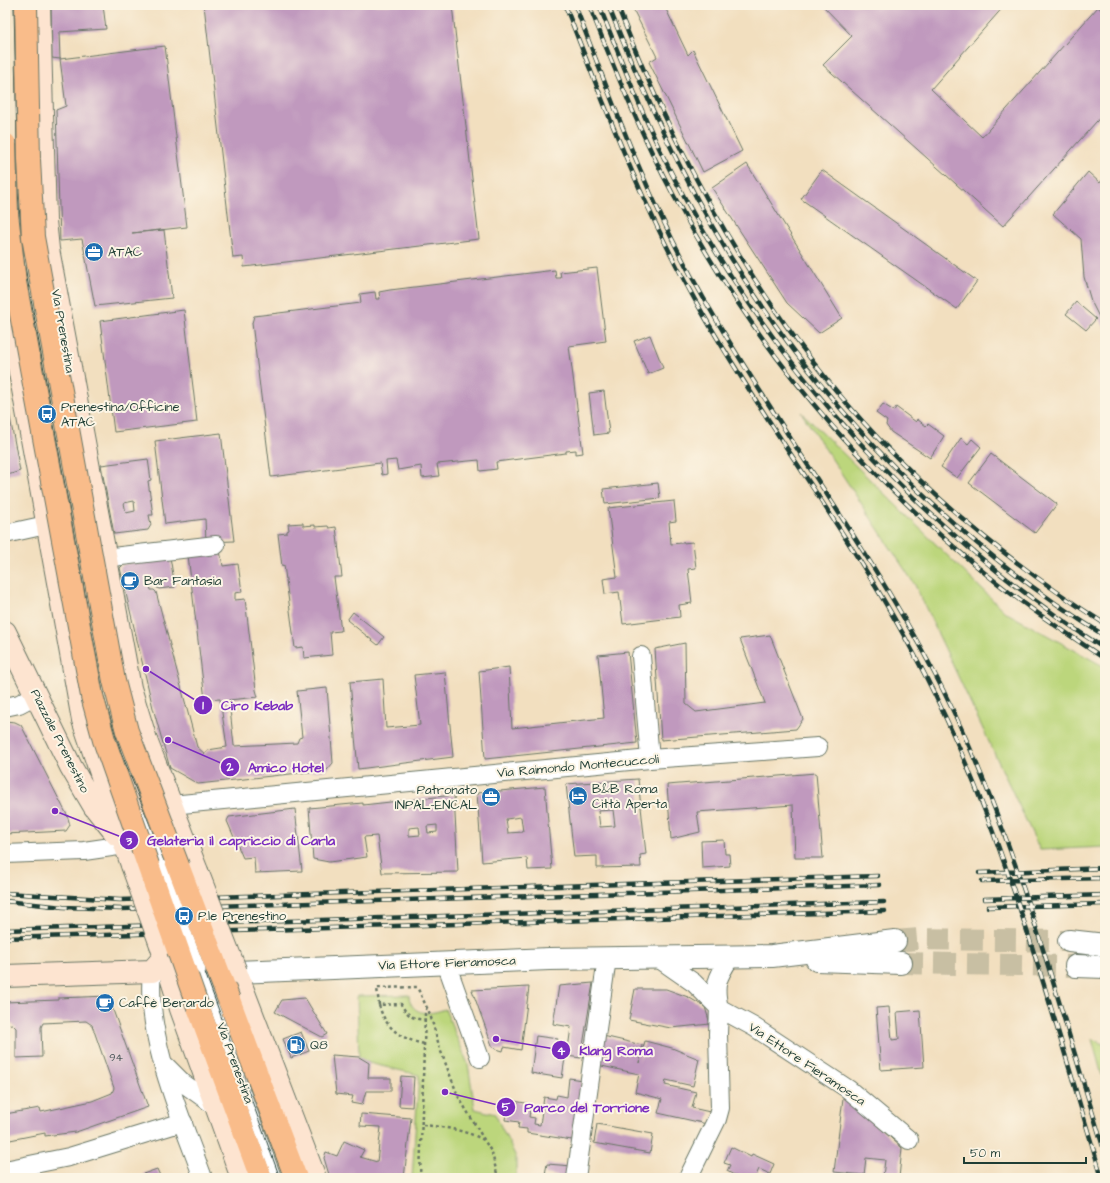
<svg xmlns="http://www.w3.org/2000/svg" width="1110" height="1183" font-family="'Architects Daughter',sans-serif">
  <rect width="100%" height="100%" fill="#fcf5e5"/>
  <filter id="ink" filterUnits="userSpaceOnUse"><feTurbulence type="fractalNoise" baseFrequency=".025" numOctaves="2"/><feDisplacementMap in="SourceGraphic" scale="8" xChannelSelector="R" yChannelSelector="G"/><feConvolveMatrix kernelMatrix="1 2 1 2 8 2 1 2 1" color-interpolation-filters="sRGB"/></filter>
  <filter id="wash" filterUnits="userSpaceOnUse"><feTurbulence type="fractalNoise" baseFrequency=".012" numOctaves="4" result="noise"/><feDisplacementMap in="SourceGraphic" scale="16" xChannelSelector="R" yChannelSelector="G"/><feGaussianBlur stdDeviation="0.9" result="paint"/><feColorMatrix in="noise" values="0 0 0 0 0 0 0 0 0 0 0 0 0 0 0 0 0 1.4 0 .05"/><feComposite in="paint" operator="in"/></filter>
  <g filter="url(#wash)">
    <rect width="100%" height="100%" fill="#f2dfbf"/>
    <path fill="#bcd67c" stroke="#6e8a58" d="M801 412 1005 612 1105 667V847L1040 850 915 585Z
      M409 995C410 1016 430 1015 445 1009L468 1064 475 1109 495 1114 516 1157V1178H412L419 1075 369 1063 359 1057 357 996Z
      M1092 1039 1105 1045V1087Z"/>
    <g id="blocks">
      <path fill="#c099be" fill-rule="evenodd" d="M51 5H103L106 29 59 32 60 59 165 46 187 227 132 233 164 230 172 298 95 306 82 239 60 241 56 110 66 106 60 59 52 58Z
        M204 5H452L479 239 244 267 243 257 233 258Z
        M631 5H664L688 55 693 50 742 151 703 172 649 62 657 57Z
        M822 5H1005L931 89 982 137 1098 7 1105 14V112L1003 226 823 65 852 36Z
        M747 164 842 318 819 333 787 303 712 188Z
        M822 170 977 281 957 309 801 199Z
        M1088 172 1100 183 1105 176V329L1091 301 1084 277 1081 239 1053 214Z
        M597 268 606 341 569 346 583 453 576 454V450L566 451V453L496 462 497 469 480 471 479 460 437 464 439 476 422 478 421 466 398 470 396 460 386 461 387 474 382 475 380 463 271 477 252 323 254 316 361 303 360 294 375 292 376 299H380L379 292 390 290 555 270 556 278H561L560 272Z
        M1076 302 1096 319 1086 330 1066 314Z
        M184 310 197 422 114 432 100 321Z
        M650 335 663 368 648 374 634 341Z
        M604 391 609 433 594 435 589 393Z
        M883 404 894 411 896 407 916 422 917 419 926 426 928 424 944 436 930 458 891 432 886 425 887 421 876 413Z
        M5 407H8L20 471 5 476Z
        M221 433 234 541 206 542 205 519 165 524 155 441Z
        M961 438 968 444 972 439 981 447 957 478 941 467Z
        M991 454 1057 504 1035 533 969 483Z
        M148 459 151 480 148 481 153 515H149L151 525 148 530 114 534 101 465ZM134 501 135 511 126 513 124 503Z
        M658 483 660 498 605 504 603 489Z
        M674 501 676 521 669 522 671 544 693 542 696 568 688 569 692 603 679 605 680 617 623 624 619 592 605 594 603 579 617 577 608 508Z
        M303 523V526L315 525V527L328 526 329 528 336 527 342 577H334L341 631 330 632 332 655 304 658 303 647 295 648 284 565 282 566 278 534 287 533V531L289 530 288 524Z
        M220 551 223 566 238 564 242 592 235 593V600L245 599 256 690 258 697 229 700 234 746 297 743 299 738 302 737 297 691 327 688 333 763 327 770 198 784 170 768 153 708 120 568 124 564 170 557 175 587 159 589 156 587V582L150 586 151 590H154L156 592 197 747 205 754 208 750 227 747 220 699 205 700 188 555Z
        M353 612 384 637 378 645 347 620Z
        M770 635 803 719 796 729 661 740 655 649 685 643 686 704 696 712 765 703 740 639Z
        M628 652 637 743 485 759 479 671 509 667 512 728 604 718 598 655Z
        M445 672 453 757 358 769 350 682 383 679 386 728 420 725 414 675Z
        M5 721 15 722 21 725 67 815 70 825 66 831 5 834Z
        M816 773 823 858H795L793 805 697 812 700 832 671 839 667 785Z
        M638 779 646 854 640 855 641 867 597 868V856L574 857 566 784ZM613 810 615 826 600 827 598 811Z
        M545 787 552 869 528 870 527 858 482 862 477 793ZM521 817 523 832 508 833 506 819Z
        M454 795 458 872 382 873 377 836 364 837 367 857 329 862 313 859 309 808 363 803V805ZM437 825V832L428 833 427 826ZM419 827 420 835 409 836V828Z
        M295 809 302 871 255 873 254 857 243 858 227 821 229 817Z
        M724 840 725 854H729L730 866 702 868 701 841Z
        M593 983 581 1058 567 1056 571 1027 553 1024 559 986Z
        M529 987 521 1050 504 1047 503 1051 493 1048 472 990Z
        M635 989H666L688 997 705 1007 710 1024 671 1028 629 1020Z
        M108 996 148 1107 76 1132 45 1136V1133L5 1141V1114L40 1108 41 1112 92 1101 112 1093 114 1088 92 1025 86 1021 43 1023 41 1027 42 1057 16 1058V1028L12 1024 5 1025V1002L58 1000V998Z
        M305 998 327 1034 322 1037 275 1012 282 1000Z
        M889 1007 892 1040 899 1039 897 1012 920 1010 924 1067 881 1070 876 1008Z
        M301 1032 309 1051 291 1058 283 1039Z
        M536 1036 558 1039 556 1056 565 1058 562 1078 531 1073Z
        M603 1036 642 1045 639 1063 645 1041 672 1048 699 1059 693 1086 666 1080 665 1085 696 1092 692 1108 710 1112 707 1124 658 1113 662 1099 635 1092 639 1074 597 1065Z
        M332 1055 359 1057 369 1063 368 1078H391V1091H366L362 1105 351 1103 353 1096 336 1094Z
        M401 1076 414 1077 412 1107 399 1106Z
        M569 1078 582 1080 572 1140 527 1133V1129L518 1128 519 1122 505 1120 508 1100 531 1104 529 1117 535 1118 534 1124 540 1125 544 1097 556 1099 557 1095 567 1097Z
        M843 1098 848 1099 902 1148 899 1178 883 1176 885 1160 866 1158 864 1175 834 1172Z
        M361 1114 411 1118 404 1178H330L324 1158 326 1152 337 1156 344 1141 364 1150 360 1157 377 1162 381 1127 360 1126Z
        M597 1124 653 1134 650 1153 594 1143Z
        M731 1147 751 1157 752 1154 774 1164 770 1174 759 1169 755 1178H739L727 1171 730 1165 724 1163Z
        M547 1164 572 1166 570 1178 545 1174Z
        M157 1169 161 1178H145L143 1174Z"/>
    </g>
  </g>
  <g filter="url(#ink)">
    <use href="#blocks" fill-opacity="0" stroke="#697665" stroke-width="1"/>
    <g fill="none" stroke-linecap="round" stroke-linejoin="round">
      <path stroke="#c8bfa3" stroke-width="22" stroke-dasharray="22 11" stroke-linecap="butt" d="M895 941 918 939 1069 941
        M901 963 1076 966"/>
      <defs>
        <path id="service" d="M139 800 162 865
          M201 970 277 1178"/>
        <path id="minor" d="M5 534 46 525
          M104 558 216 545
          M641 656 650 759
          M5 707 19 704 36 695
          M171 805 650 759 818 747
          M5 854 84 851 125 845
          M658 958 694 983 719 1008C713 983 718 977 731 956
          M446 963 480 1058
          M152 971C145 1037 181 1117 203 1178
          M166 1066 183 1083 215 1106
          M5 1170 69 1157 183 1122
          M576 1178 607 958
          M688 1178 717 1119 720 1108 718 1034 719 1008 754 1027 848 1089 909 1140"/>
        <path id="tertiary" d="M1069 941 1105 945
          M817 960 901 963
          M1076 966 1105 967
          M236 972 549 959 772 956 895 941"/>
        <path id="secondary" d="M39 5 45 221 48 249 130 688 147 743 197 871
          M5 290 83 720 132 865
          M5 632 71 767 94 806 117 835
          M107 779 133 791 163 812
          M161 945 181 1009 242 1178
          M236 972 315 1178
          M5 976 152 971 165 956"/>
        <path id="trunk" d="M229 1000 296 1178
          M198 1007 261 1178"/>
      </defs>
      <use href="#service" stroke="#697665" stroke-width="11"/>
      <use href="#minor" stroke="#697665" stroke-width="20"/>
      <use href="#tertiary" stroke="#697665" stroke-width="24"/>
      <use href="#secondary" stroke="#697665" stroke-width="24"/>
      <use href="#trunk" stroke="#697665" stroke-width="24"/>
      <path stroke="#697665" stroke-width="2.5" stroke-dasharray="3 3" stroke-linecap="butt" d="M379 1005 377 988 417 987 430 1014 440 1049 458 1096 492 1153 498 1178
        M424 1044C401 1039 385 1028 379 1005L401 1004C408 1018 417 1021 432 1019
        M423 1125C444 1127 465 1130 484 1140
        M420 1178 425 1014 427 1006"/>
      <use href="#service" stroke="#fff" stroke-width="9"/>
      <use href="#minor" stroke="#fff" stroke-width="18"/>
      <use href="#tertiary" stroke="#fff" stroke-width="22"/>
      <use href="#secondary" stroke="#fde4d0" stroke-width="22"/>
      <use href="#trunk" stroke="#f9bc8a" stroke-width="22"/>
      <path stroke="#1f3d34" stroke-width="1" d="M14 5 18 192 23 256 104 698 121 752 167 868 280 1178"/>
      <defs>
        <path id="rail" d="M565 5C606 110 646 216 703 314 773 436 861 549 925 675 1006 834 1050 1008 1102 1178
          M575 5C613 104 650 205 703 297 779 431 874 553 943 690 1016 836 1056 997 1105 1153
          M589 5C615 70 641 135 674 196 749 337 851 462 974 564 1015 599 1060 629 1105 659
          M599 5C622 62 644 120 672 174 772 368 922 531 1105 649
          M608 5C642 90 680 174 728 253 822 408 951 540 1105 636
          M617 5C678 161 762 315 878 438 946 510 1022 571 1105 624
          M979 873 1105 868
          M982 881 1105 878
          M5 893 120 900 878 876
          M984 899 1105 895
          M5 901 63 907 122 909 880 885
          M988 907 1105 904
          M5 930 884 902
          M5 938 885 911"/>
      </defs>
      <use href="#rail" stroke="#1f3d34" stroke-width="4.5"/>
      <use href="#rail" stroke="#fcf5e5" stroke-width="3" stroke-dasharray="9" stroke-linecap="butt"/>
      <defs>
        <path id="service-bridge" d="M162 865 201 970"/>
        <path id="secondary-bridge" d="M132 865 161 945
          M197 871 236 972"/>
        <path id="trunk-bridge" d="M26 5 29 159 33 237 114 681 127 731 229 1000
          M5 144 7 214 15 282 92 696 104 740 198 1007"/>
      </defs>
      <use href="#service-bridge" stroke="#697665" stroke-width="11" stroke-linecap="butt"/>
      <use href="#secondary-bridge" stroke="#697665" stroke-width="24" stroke-linecap="butt"/>
      <use href="#trunk-bridge" stroke="#697665" stroke-width="24" stroke-linecap="butt"/>
      <use href="#service-bridge" stroke="#fff" stroke-width="9"/>
      <use href="#secondary-bridge" stroke="#fde4d0" stroke-width="22"/>
      <use href="#trunk-bridge" stroke="#f9bc8a" stroke-width="22"/>
    </g>
  </g>
  <defs>
    <symbol id="office-disc" viewBox="-11 -11 22 22"><circle r="9.5" fill="#1f6fb2" stroke="#fcf5e5"/><path d="M-6-3h4V-5.5h4V-3h4V5H-6ZM-1-4.5V-3h2v-1.5ZM-6 0V1H6V0Z" fill="#fff"/></symbol>
    <symbol id="bus-disc" viewBox="-11 -11 22 22"><circle r="9.5" fill="#1f6fb2" stroke="#fcf5e5"/><path d="M-5-6H5V4H4V6H2V4H-2V6H-4V4H-5ZM-3.5-4V0h7V-4ZM-3.5 1.2v1.5H-2V1.2ZM2 1.2v1.5H3.5V1.2Z" fill="#fff"/></symbol>
    <symbol id="cafe-disc" viewBox="-11 -11 22 22"><circle r="9.5" fill="#1f6fb2" stroke="#fcf5e5"/><path d="M-5.5-4.5H6V0H3Q3 3.5 0 3.5H-2.5Q-5.5 3.5-5.5 0ZM3-3.2v2h1.7v-2ZM-6 4.5H4V6H-6Z" fill="#fff"/></symbol>
    <symbol id="hotel-disc" viewBox="-11 -11 22 22"><circle r="9.5" fill="#1f6fb2" stroke="#fcf5e5"/><path d="M-6-4.5h1.5V1H6V5H4.5V3h-9V5H-6ZM-4 0a1.8 1.8 0 1 1 3.6 0ZM.5 0V-2.5h3Q6-2.5 6 0Z" fill="#fff"/></symbol>
    <symbol id="fuel-disc" viewBox="-11 -11 22 22"><circle r="9.5" fill="#1f6fb2" stroke="#fcf5e5"/><path d="M-5.5-6h7V0h2V4h1.3V-2.5L3-4.5l.8-.8L6-3V5H2.5V1h-1V6h-7ZM-4.2-4.7v3.2H.2V-4.7Z" fill="#fff"/></symbol>
  </defs>
  <g fill-rule="evenodd">
    <use href="#office-disc" x="83" y="241" width="22" height="22"/>
    <use href="#bus-disc" x="36" y="403" width="22" height="22"/>
    <use href="#cafe-disc" x="119" y="570" width="22" height="22"/>
    <use href="#hotel-disc" x="567" y="785" width="22" height="22"/>
    <use href="#office-disc" x="480" y="786" width="22" height="22"/>
    <use href="#bus-disc" x="173" y="905" width="22" height="22"/>
    <use href="#cafe-disc" x="94" y="992" width="22" height="22"/>
    <use href="#fuel-disc" x="285" y="1034" width="22" height="22"/>
  </g>
  <g text-anchor="middle" dominant-baseline="central" stroke-width="4" stroke-linejoin="round" paint-order="stroke">
    <g font-size="11" fill="#475456">
      <text x="116" y="1057">94</text>
    </g>
    <g font-size="13" fill="#1f3d34" stroke="#fcf5e5" text-anchor="start">
      <text x="108" y="252">ATAC</text>
      <text x="61" y="407">Prenestina/Officine<tspan x="61" dy="15">ATAC</tspan></text>
      <text x="144" y="581">Bar Fantasia</text>
      <text x="592" y="789">B&amp;B Roma<tspan x="592" dy="15">Città Aperta</tspan></text>
      <text x="477" y="790" text-anchor="end">Patronato<tspan x="477" dy="15">INPAL-ENCAL</tspan></text>
      <text x="198" y="916">P.le Prenestino</text>
      <text x="119" y="1003">Caffè Berardo</text>
      <text x="310" y="1045">Q8</text>
    </g>
    <g font-size="13" fill="#1f3d34" stroke="#fcf5e5">
      <text transform="translate(63 331) rotate(80)">Via Prenestina</text>
      <text transform="translate(60 741) rotate(63)">Piazzale Prenestino</text>
      <text transform="translate(578 766) rotate(-5)">Via Raimondo Montecuccoli</text>
      <text transform="translate(447 963) rotate(-2)">Via Ettore Fieramosca</text>
      <text transform="translate(235 1063) rotate(70)">Via Prenestina</text>
      <text transform="translate(807 1064) rotate(34)">Via Ettore Fieramosca</text>
    </g>
  </g>
  <path fill="none" stroke="#7b2cbf" stroke-width="1.5" d="M146 669L203 705M168 740L230 767M55 811L129 840M496 1039L561 1050M445 1092L506 1107"/>
  <g fill="#7b2cbf" stroke="#fcf5e5" stroke-width="1.5">
    <circle cx="146" cy="669" r="4"/>
    <circle cx="168" cy="740" r="4"/>
    <circle cx="55" cy="811" r="4"/>
    <circle cx="496" cy="1039" r="4"/>
    <circle cx="445" cy="1092" r="4"/>
    <circle cx="203" cy="705" r="10"/>
    <circle cx="230" cy="767" r="10"/>
    <circle cx="129" cy="840" r="10"/>
    <circle cx="561" cy="1050" r="10"/>
    <circle cx="506" cy="1107" r="10"/>
  </g>
  <g font-size="12" text-anchor="middle" font-weight="bold" fill="#fff">
    <text x="203" y="709">1</text>
    <text x="230" y="771">2</text>
    <text x="129" y="845">3</text>
    <text x="561" y="1055">4</text>
    <text x="506" y="1111">5</text>
  </g>
  <g font-size="14" text-anchor="middle" font-weight="bold" fill="#7b2cbf" stroke="#fcf5e5" stroke-width="4" stroke-linejoin="round" paint-order="stroke">
    <text x="257" y="710">Ciro Kebab</text>
    <text x="286" y="772">Amico Hotel</text>
    <text x="241" y="845">Gelateria il capriccio di Carla</text>
    <text x="616" y="1055">Klang Roma</text>
    <text x="587" y="1112">Parco del Torrione</text>
  </g>
  <rect width="1110" height="1183" fill="none" stroke="#fcf5e5" stroke-width="20"/>
  <path d="M964 1157v6h122v-6" fill="none" stroke="#1f3d34" stroke-width="2"/>
  <text x="970" y="1157" font-size="12" fill="#1f3d34" stroke="#fcf5e5" stroke-width="3" paint-order="stroke">50 m</text>
</svg>
